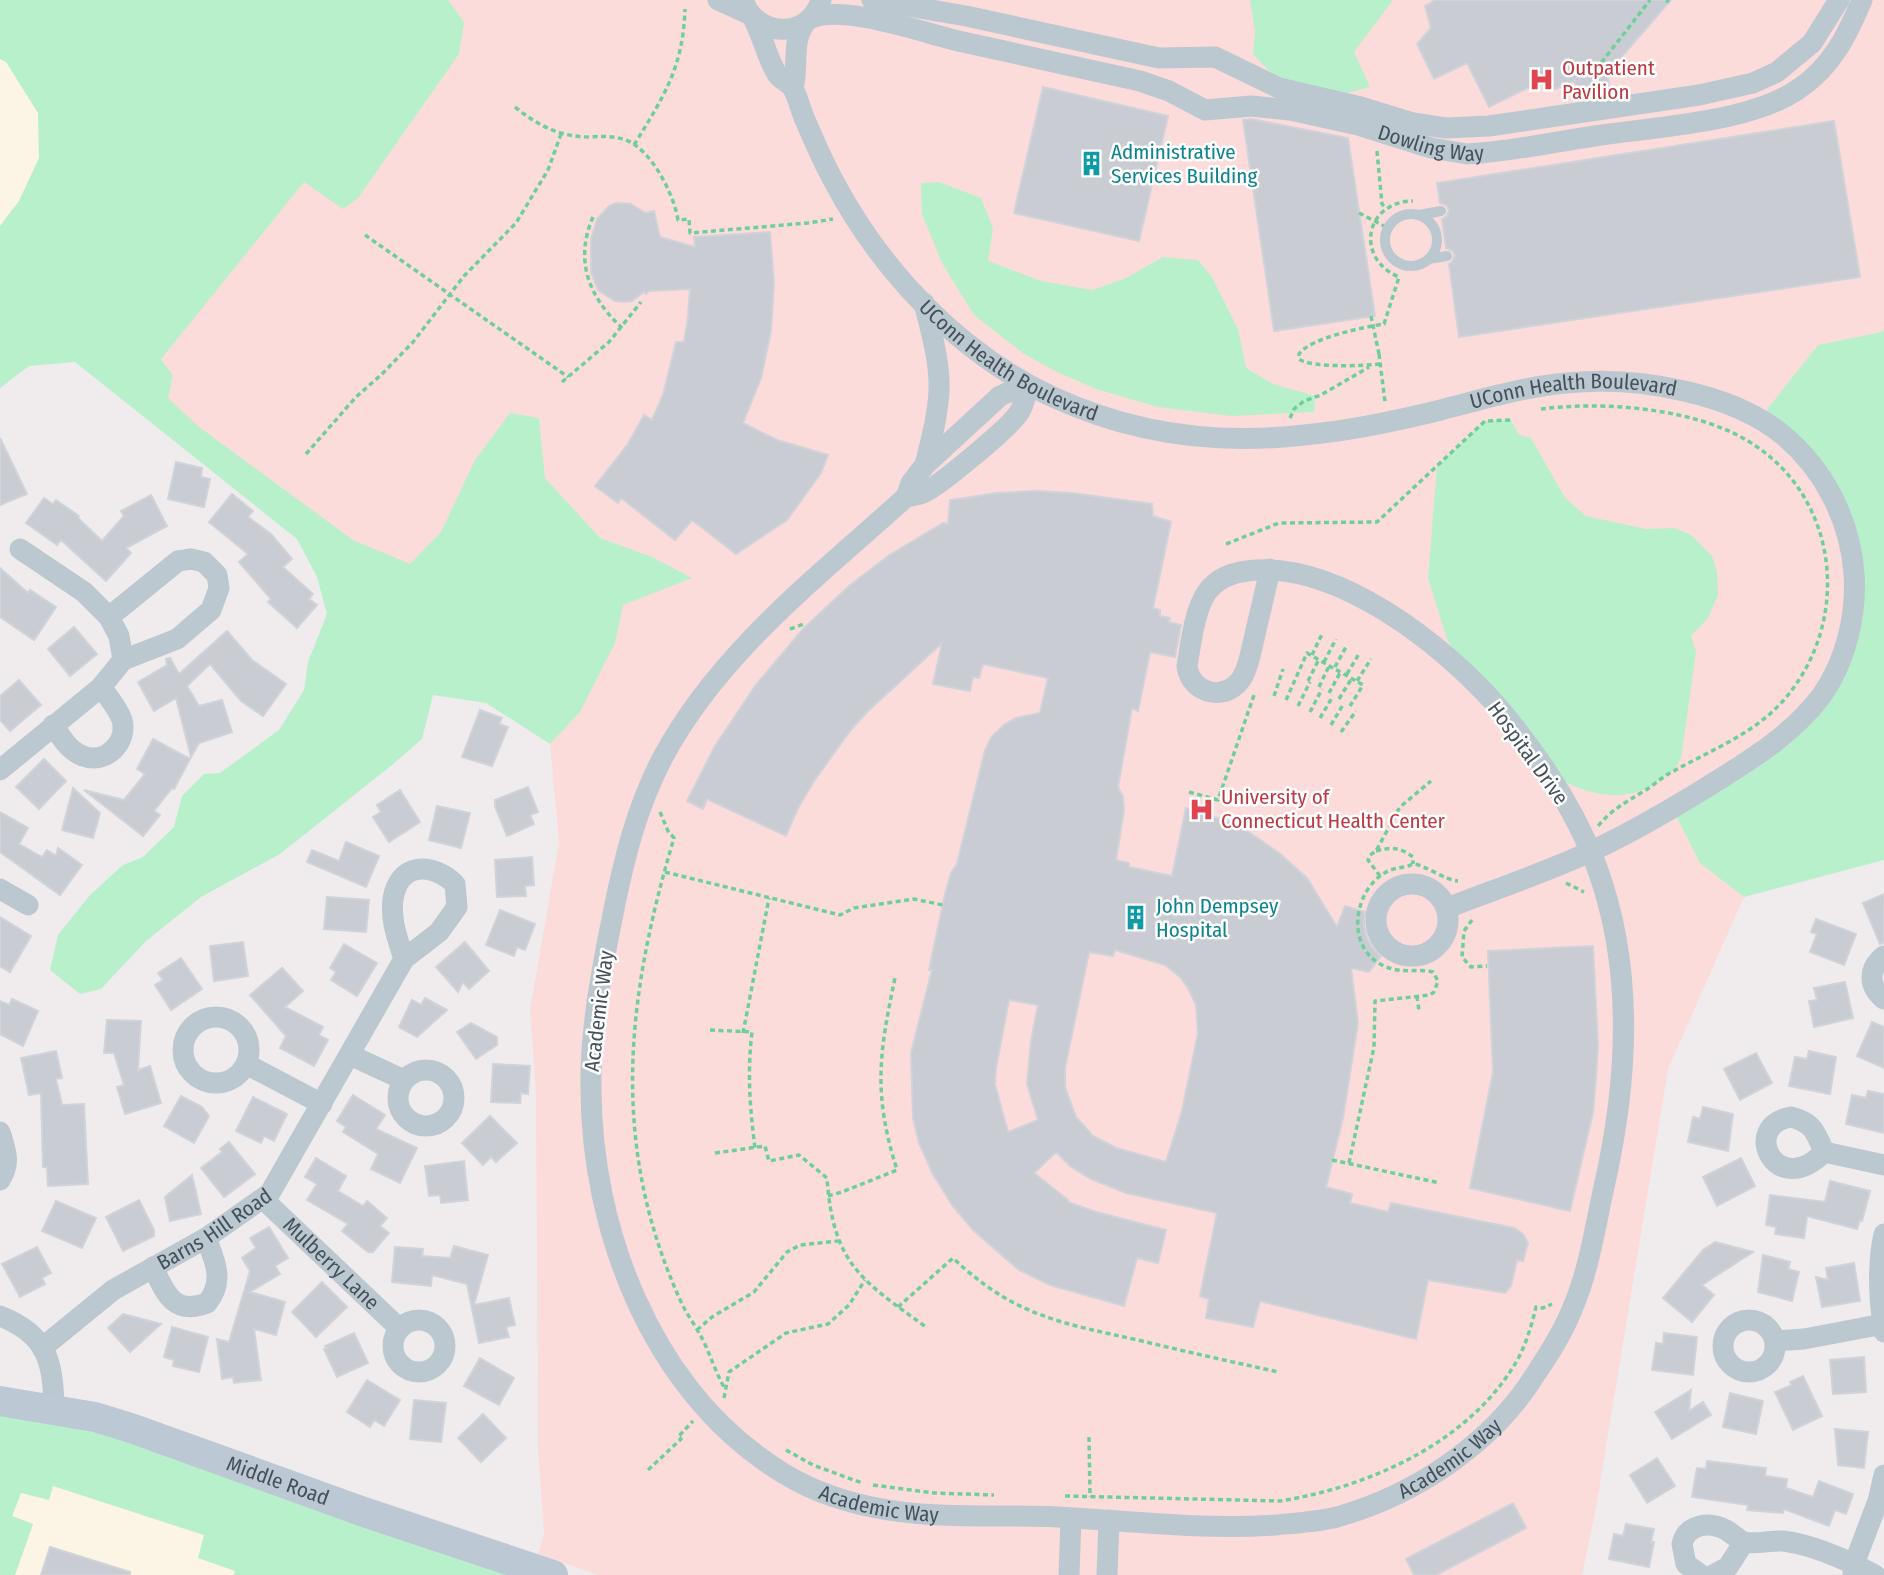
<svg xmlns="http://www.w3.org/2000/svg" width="1884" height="1575" font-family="'Fira Sans Condensed',sans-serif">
  <rect width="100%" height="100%" fill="#f0eced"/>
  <path fill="#fcf4e4" d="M0 59 6 62 38 113 39 158 19 201 0 226Z
    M53 1485 205 1536 236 1571 234 1575H15L33 1524 12 1516 21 1493Z"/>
  <path fill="#fbdcdb" d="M0 0H1884V776L1744 897 1668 1069 1596 1508 1582 1575H598L538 1554 544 1534 538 1450 536 1095 530 1010 559 842 550 744 106 356 227 199Z"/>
  <path fill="#b8f0cb" d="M0 0H448L464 22 459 54 358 198 343 209 304 182 161 359 173 376 168 398 199 427 353 540 410 564 441 532 475 460 510 413 539 418 545 478 600 538 652 557 692 578 623 605 615 643 580 712 550 744 486 703 433 695 422 739 392 765 280 854 201 897 146 941 101 989 80 994 50 970 58 935 90 895 123 865 143 857 174 827 182 796 204 774 220 773 279 730 304 690 308 662 327 614 317 577 297 539 75 362 29 366 0 388V226L19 201 39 158 38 113 6 62 0 59Z
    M1250 0H1393L1354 52 1370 87 1347 93 1287 80 1270 72 1253 54 1255 32Z
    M939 182 981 198 993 228 988 261 1041 281 1093 290 1126 278 1163 257 1198 260 1212 277 1238 329 1246 368 1273 384 1315 396 1314 412 1231 416 1158 407 1096 389 1057 372 1024 354 974 315 942 263 922 214 921 183Z
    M1884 329V860L1744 897 1700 863 1672 808 1792 728 1832 681 1853 617 1839 502 1764 421 1768 408 1818 345 1882 332Z
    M1511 420 1519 435 1531 438 1565 498 1586 516 1646 529 1674 528 1691 535 1712 556 1717 571 1718 595 1708 618 1691 636 1696 652 1681 758C1675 771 1669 773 1658 781 1627 804 1590 796 1558 778L1467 673 1447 639 1428 578 1437 466 1485 421Z
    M0 1401 552 1575H234L235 1571 198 1558 204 1535 53 1486 49 1500 21 1493 12 1516 33 1524 15 1575H0Z"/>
  <path fill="#c9ccd2" stroke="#d0d3d9" stroke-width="2" fill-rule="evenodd" d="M1435 0H1671L1611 69 1608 77 1610 95 1577 100 1575 81 1550 91 1540 82 1489 107 1467 63 1434 79 1417 44 1431 28 1425 6Z
    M1043 87 1168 116 1139 241 1014 213Z
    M1251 119 1348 138 1375 316 1274 331 1243 120Z
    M1834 121 1860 277 1459 337 1449 264 1452 262 1455 255 1453 251 1446 248 1442 219 1447 216 1449 210 1446 205 1440 203 1437 183Z
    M616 203 631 204 645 213 654 211 660 237 695 247 694 237 770 232 774 283 771 331 761 378 743 423 777 440 828 455 821 473 787 520 736 554 692 520 675 540 621 498 618 503 595 486 628 444 644 415 652 420 663 395 676 342H684L688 317 690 289 649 291 646 294 644 292 632 301 624 302 615 301 598 290 591 272V239L597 219 609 206Z
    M0 438 27 494 0 505Z
    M176 462 202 468 201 477 210 479 204 507 168 499Z
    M1037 491 1072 493 1152 504 1153 516 1171 522 1153 608 1160 610V616L1170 618 1168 622 1181 625 1175 657 1150 652 1138 711 1132 708 1118 787 1123 797 1124 810 1116 860 1129 863V867L1172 876 1186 808 1224 820 1249 832 1279 853 1307 878 1337 927 1345 906 1365 912 1364 926 1367 938 1372 947 1381 956 1369 972 1351 968 1358 1023 1343 1118 1326 1187 1352 1194 1350 1203 1388 1212 1391 1203 1514 1228 1523 1234 1528 1243 1523 1261 1517 1260 1511 1286 1505 1293 1428 1280 1416 1339 1260 1301 1253 1327 1206 1318 1209 1299 1200 1296 1217 1213 1126 1193 1091 1179 1070 1166 1056 1152 1034 1173 1068 1200V1202L1096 1212 1166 1230 1158 1263 1137 1258 1124 1306 1050 1285 1019 1270 973 1230 952 1205 933 1174 919 1143 913 1118 911 1053 932 970H929L945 894 951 873 957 864 985 750 992 736 1005 724 1016 718 1040 713 1048 678 983 664 979 678 973 677 970 691 933 684 942 643 866 713 850 731 814 781 797 810 786 836 707 799 703 809 687 801 715 746 755 686 803 629 849 586 888 556 943 523 948 524 950 500 997 493ZM1115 950 1165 965 1180 977 1188 988 1196 1005 1198 1033 1182 1111 1166 1162 1116 1148 1093 1136 1076 1117 1065 1087V1068L1089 952 1113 956ZM1009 1000 1038 1005 1031 1041 1027 1084 1038 1120 1008 1132 995 1085 996 1068Z
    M232 494 253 511 248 517 271 534 292 559 283 567 313 594 309 599 317 605 297 628 268 602 271 599 239 562 248 554 209 522Z
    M151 495 167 526 126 548 131 553 106 581 61 540 57 545 26 523 44 498 53 504 56 500 79 516 78 518 102 541 124 516 121 511Z
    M0 568 28 593 30 590 56 607 34 640 0 617Z
    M74 627 97 654 70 676 48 649Z
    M227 631 252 660 286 684 263 716 241 701 210 664 187 686 199 706 222 700 232 732 199 743 191 757 176 698 154 711 138 682 167 665 166 659 170 658 179 674Z
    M19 680 41 705 10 731 0 720V696Z
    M480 710 502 718 499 724 508 727 492 766 462 757Z
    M153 739 190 759 174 789 172 788 154 811 160 815 143 836 84 790 124 800 145 774 137 769Z
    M44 759 66 781 39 809 16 787Z
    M528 787 538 812 530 815 534 824 507 836 495 806V800Z
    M73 788 100 813 93 838 62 830Z
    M400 790 420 822 389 842 373 817 381 812 377 805Z
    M437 806 470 813 461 848 429 840Z
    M0 812 28 828 19 844 42 857 47 850 56 856 58 848 82 865 60 895 0 852Z
    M346 842 379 856 366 887 307 862 312 850 339 861Z
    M532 857 534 885 525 886 526 896 497 897 495 860Z
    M1884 894V943L1880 944 1863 903Z
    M327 897 369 900 366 932 324 929Z
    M500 910 535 924 525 950 517 947 514 956 486 945Z
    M0 917 31 936 10 972 0 966Z
    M1816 919 1856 934 1844 965 1810 952 1817 934 1811 932Z
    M243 942 248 976 214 981 210 946Z
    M465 942 489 971 469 989 463 982 458 992 436 967Z
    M344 944 377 963 357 996 331 980 336 972 330 968Z
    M1593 946 1598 1045 1596 1078 1593 1112 1570 1211 1470 1188 1493 1072 1488 951Z
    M181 958 202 989 171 1010 155 985 163 980 158 973Z
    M282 968 303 991 285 1007 323 1027 319 1035 328 1040 314 1066 280 1048 286 1036 250 995Z
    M1845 982 1853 1018 1814 1027 1809 1001 1817 1000 1814 988Z
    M425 998 447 1010 417 1037 399 1027 412 1000 421 1005Z
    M12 999 38 1011 23 1046 0 1034V1001L9 1005Z
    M107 1020 141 1021 138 1070 150 1066 161 1103 125 1114 117 1087 124 1085 114 1053H104Z
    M1872 1022 1884 1027V1068L1857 1056Z
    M471 1023 497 1037V1045L476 1059 457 1032Z
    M56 1051 62 1078 56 1079 62 1105 84 1104 88 1184 48 1186 47 1167H43L41 1093 29 1095 21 1058Z
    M1809 1051 1836 1057 1830 1094 1789 1086 1795 1057 1807 1059Z
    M1756 1053 1772 1083 1740 1100 1724 1069Z
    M493 1064 530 1066 528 1094 521 1093 520 1103 491 1102Z
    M1868 1091 1884 1094V1133L1846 1124 1852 1095 1866 1098Z
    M353 1095 385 1115 376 1129 417 1148 400 1183 371 1169 378 1154 343 1132 346 1127 337 1121Z
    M181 1096 202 1107 209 1116 194 1143 164 1126Z
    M253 1097 287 1114 274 1141 264 1136 261 1143 236 1131Z
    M1703 1107 1733 1114 1728 1151 1688 1142 1693 1117 1700 1119Z
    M490 1116 517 1143 496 1162 491 1157 483 1165 462 1143Z
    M229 1142 255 1174 224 1197 201 1168 222 1152 220 1149Z
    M316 1158 346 1176 338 1191 363 1206 367 1201 387 1218 380 1226 389 1233 373 1252H368L342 1231 348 1224 307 1200 317 1184 305 1177Z
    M1741 1158 1755 1186 1717 1206 1703 1177Z
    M464 1161 468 1200 441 1203 440 1195 429 1196 425 1166Z
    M192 1175 201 1214 170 1221 165 1197Z
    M1830 1181 1870 1191 1862 1221 1860 1220 1857 1229 1807 1216 1804 1238 1775 1234 1776 1227 1766 1225 1770 1195 1825 1202Z
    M139 1200 154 1230V1236L123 1251 106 1217Z
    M56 1201 96 1218 82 1248 42 1231Z
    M269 1227 288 1258 275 1266 280 1274 250 1292 285 1302 276 1335 254 1329 261 1380 234 1383 233 1377 222 1379 217 1339 229 1342 250 1271 242 1258 256 1248 250 1238Z
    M1715 1242 1753 1252 1702 1285 1714 1295 1692 1322 1663 1298 1703 1250Z
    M454 1246 488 1255 474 1305 509 1298 515 1325 506 1327 509 1337 479 1343 467 1284 432 1275 431 1286 392 1282 395 1247 423 1249 422 1256 450 1258Z
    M37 1247 51 1273 42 1278 45 1284 20 1297 2 1264Z
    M1763 1255 1790 1262 1788 1269 1799 1272 1792 1301 1758 1292Z
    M1854 1263 1860 1301 1822 1307 1816 1277 1828 1280 1826 1268Z
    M322 1282 347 1307 316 1337 292 1312Z
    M123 1314 161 1324 130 1352 108 1328Z
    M172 1327 208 1337 199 1372 173 1366 174 1360 164 1357Z
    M354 1333 368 1363 337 1377 324 1349 327 1348 325 1346Z
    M1664 1333 1697 1337 1693 1375 1652 1370 1656 1343 1663 1344Z
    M1864 1357 1866 1392 1833 1394 1830 1360Z
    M480 1358 514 1378 499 1405 464 1386Z
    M1803 1376 1822 1416 1793 1430 1775 1392 1792 1385 1790 1382Z
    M367 1380 400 1400 384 1426 374 1420 370 1427 347 1412Z
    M1691 1390 1689 1411 1703 1402 1711 1415 1672 1439 1655 1412Z
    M1730 1393 1763 1401 1756 1434 1723 1427Z
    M414 1400 446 1403 441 1442 410 1439Z
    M483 1414 506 1438 481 1462 458 1438Z
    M1835 1429 1868 1432 1864 1468 1838 1465Z
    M1657 1458 1675 1486 1647 1503 1630 1475Z
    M1707 1461 1766 1468 1765 1476 1787 1479 1786 1488 1813 1497 1819 1481 1853 1494 1846 1514 1835 1510 1829 1526 1784 1509 1783 1513 1747 1510 1748 1505 1692 1497 1697 1468 1706 1469Z
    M1513 1503 1526 1528 1436 1575H1414L1406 1559Z
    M1626 1524 1654 1529 1651 1542H1654L1649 1567 1609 1559 1614 1534 1623 1536Z
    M50 1547 130 1572V1575H41Z"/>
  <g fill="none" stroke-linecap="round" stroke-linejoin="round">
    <path stroke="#6fcf9a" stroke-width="3.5" stroke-dasharray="5 3.5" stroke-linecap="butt" d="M1666 0 1669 2
      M1591 76 1650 0
      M515 107C537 125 560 137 589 137 602 136 614 136 626 140 652 150 674 195 678 220L689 219 690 233 808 223 833 219
      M634 145C664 96 683 68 685 9
      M1377 151 1382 204 1386 208
      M1359 213 1388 228
      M593 217C574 261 589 297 622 328
      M365 235 568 377
      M1379 354 1385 402
      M1380 364C1364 366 1310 368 1299 359V354C1310 338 1364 327 1384 324L1399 277C1355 259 1364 202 1413 201
      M562 382 609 342 641 302
      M1541 409C1603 401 1694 408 1748 441 1838 495 1852 616 1788 695 1756 735 1707 751 1665 776 1658 781 1651 787 1644 791 1625 803 1612 809 1598 826
      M1290 418 1294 409 1304 401 1321 395 1369 367
      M306 454 356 397 382 374 413 342 464 276 516 223 548 170 561 134
      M1226 544 1279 523 1377 522 1485 421 1511 420
      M790 629 804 624
      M1312 655 1323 632
      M1324 662 1336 639
      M1335 667 1347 645
      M1347 674 1360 652
      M1308 681 1319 659
      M1357 681 1371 659
      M1319 687 1330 664
      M1329 693 1341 671
      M1274 696 1283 669
      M1339 699 1352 678
      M1286 700 1307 653 1363 685 1350 706
      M1298 706 1310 682
      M1310 712 1322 689
      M1320 718 1333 696
      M1331 725 1344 703
      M1341 732 1356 711
      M1189 792 1218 800 1254 695
      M660 812 668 831 674 838C626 999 609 1146 682 1304 688 1316 697 1328 703 1340 711 1357 716 1373 725 1389
      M1376 851C1391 847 1400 847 1413 857V864
      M665 872 840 915 854 908 914 899 943 905
      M1380 876 1368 860 1370 855 1376 851 1400 807 1431 781
      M1566 883 1584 892
      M1472 920 1464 931 1462 957 1471 967 1487 966
      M1417 996 1419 1011
      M710 1030 752 1032C747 1072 750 1109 755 1148
      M743 1033 769 898
      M715 1153 765 1146 769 1161 799 1155 827 1178C833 1264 861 1280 926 1327
      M1332 1160 1440 1183
      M1349 1163 1374 1047 1375 1001 1430 995 1434 992 1438 981 1433 972C1415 968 1400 975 1380 964 1345 944 1354 888 1388 871 1394 868 1401 868 1408 866 1410 866 1411 864 1413 864 1423 864 1445 880 1458 881
      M828 1196 842 1192 897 1170C873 1094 879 1054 895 978
      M898 1307 953 1258C1015 1317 1062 1323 1142 1341 1187 1352 1233 1362 1278 1372
      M697 1330 712 1317 754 1292 787 1252 800 1245 838 1241
      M724 1398 729 1372 786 1333 828 1324 849 1305 865 1280
      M1089 1437 1090 1497
      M786 1450 813 1465 862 1483
      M648 1470 681 1439 678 1437 693 1421
      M873 1485 934 1493 994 1495
      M1065 1496 1280 1501C1370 1487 1473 1441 1519 1357 1527 1341 1532 1324 1536 1307L1543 1308 1552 1304"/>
    <path stroke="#bcc8d0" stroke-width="10" d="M1385 240a26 26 0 1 1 52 0a26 26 0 1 1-52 0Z
      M1419 215 1441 211
      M1428 259 1447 256"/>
    <g stroke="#bcc8d0" stroke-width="21">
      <path d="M718 0 749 14"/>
      <path d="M743 0C756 38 809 40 821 0"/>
      <path d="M872 0 966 16 1159 58 1215 57 1279 88 1361 107 1413 123 1446 128 1489 126 1699 95 1753 83 1777 72 1812 43 1839 0"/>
      <path id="s1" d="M811 18C846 4 926 34 963 42 1022 55 1081 68 1140 81L1169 91 1205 110 1251 106 1290 110 1358 125 1431 148 1467 154C1510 152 1553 142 1595 136 1654 127 1748 123 1797 90 1831 68 1847 36 1862 0"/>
      <path id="s2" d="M754 20C763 37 767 58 777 74 781 80 788 82 792 87 797 94 800 107 803 115 812 136 821 158 832 178 880 270 958 353 1053 397 1133 434 1218 445 1304 435 1350 431 1396 421 1441 410 1482 399 1524 387 1566 383 1606 379 1646 382 1684 391 1720 399 1755 412 1783 435 1824 469 1850 520 1854 573 1857 614 1846 661 1822 695 1796 730 1760 754 1723 777 1682 803 1638 829 1594 850 1547 872 1496 889 1447 908"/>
      <path d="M793 88C799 66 791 42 805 23"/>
      <path d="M924 303C931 331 940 361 939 390 938 415 931 441 925 465"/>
      <path id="s3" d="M906 497 911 483 925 465 1000 396 1027 384C1026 393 1025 403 1020 411 1013 425 938 487 923 493 918 495 912 496 906 497 819 576 720 651 663 757 636 808 623 863 612 919 601 974 590 1032 591 1088 591 1229 651 1386 772 1466 801 1486 837 1500 872 1507 932 1520 997 1514 1058 1517 1130 1521 1203 1530 1275 1525 1296 1523 1317 1522 1337 1517 1415 1495 1492 1444 1535 1375 1549 1354 1564 1331 1573 1307 1589 1270 1595 1227 1604 1187 1628 1081 1635 969 1596 865 1574 808 1538 754 1498 707 1443 644 1335 559 1247 571 1231 573 1217 578 1207 592 1194 611 1191 644 1187 666 1191 696 1229 702 1243 676 1249 665 1251 651 1254 639 1259 616 1265 593 1270 569"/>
      <path d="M20 549 84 592 109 617"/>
      <path d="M53 725C61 737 69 751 83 756 106 765 128 742 122 720 118 708 108 697 101 687"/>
      <path d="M0 770 101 687 123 660 177 639 211 610 219 588 217 575 204 562 191 559 178 561 109 617 119 636 123 660"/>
      <circle cx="1412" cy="920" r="36"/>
      <path d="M0 889 28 905"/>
      <path d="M1884 956C1868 969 1868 986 1884 999"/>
      <circle cx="216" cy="1050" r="33"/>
      <path d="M350 1055 404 1080"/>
      <path d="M246 1064 322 1104"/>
      <circle cx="426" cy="1098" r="28"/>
      <path d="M1791 1117C1812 1122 1816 1132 1824 1152 1777 1201 1739 1126 1791 1117Z"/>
      <path d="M0 1132C6 1151 11 1163 0 1180"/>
      <path d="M1824 1152 1884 1165"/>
      <path id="s4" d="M263 1199 399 1328"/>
      <path d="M1884 1234C1877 1266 1879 1300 1884 1332"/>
      <path d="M153 1267C165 1293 174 1316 207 1303 225 1281 215 1261 206 1238"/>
      <path d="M0 1316C48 1335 53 1362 54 1409"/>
      <circle cx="419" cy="1346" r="26"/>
      <circle cx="1749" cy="1346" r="26"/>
      <path d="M1775 1341 1804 1339 1883 1324"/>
      <path id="s5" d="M42 1348 113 1290 206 1238 270 1193 404 959 439 932 457 907 455 884C432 862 399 862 393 899 390 920 398 940 404 959"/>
      <path d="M1069 1575 1071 1518"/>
      <path d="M1107 1575 1109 1520"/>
      <path d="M1701 1575 1686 1564 1682 1544C1687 1524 1709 1521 1726 1530 1732 1533 1738 1540 1744 1542 1756 1545 1771 1540 1783 1541 1815 1545 1847 1560 1875 1575"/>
      <path d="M1713 1575 1728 1567 1744 1542"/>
      <path d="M1853 1575 1854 1564 1878 1501 1884 1475"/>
    </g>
    <path stroke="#bcc9d5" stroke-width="30" id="s6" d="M0 1401 95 1417 131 1428 364 1512 553 1575"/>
    <path stroke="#6fcf9a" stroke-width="3.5" stroke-dasharray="5 3.5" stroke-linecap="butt" d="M1371 316 1379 354"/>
  </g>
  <defs>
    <symbol id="hospital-bare" viewBox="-9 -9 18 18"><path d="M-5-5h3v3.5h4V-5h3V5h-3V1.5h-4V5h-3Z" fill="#e0444e" stroke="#fff" stroke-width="2.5" paint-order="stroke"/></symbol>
    <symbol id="building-bare" viewBox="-9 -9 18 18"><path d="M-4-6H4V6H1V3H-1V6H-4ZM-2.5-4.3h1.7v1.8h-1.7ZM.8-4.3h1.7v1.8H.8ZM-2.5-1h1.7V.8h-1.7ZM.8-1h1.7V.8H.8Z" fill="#0f9aa8" stroke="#fff" stroke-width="2.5" paint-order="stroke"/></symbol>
  </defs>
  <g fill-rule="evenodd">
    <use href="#hospital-bare" x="1524" y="62" width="35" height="35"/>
    <use href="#building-bare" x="1074" y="146" width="35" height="35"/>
    <use href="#hospital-bare" x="1184" y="792" width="35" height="35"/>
    <use href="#building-bare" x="1118" y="900" width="35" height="35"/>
  </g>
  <g text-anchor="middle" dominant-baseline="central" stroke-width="5" stroke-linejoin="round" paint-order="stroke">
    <g font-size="21" fill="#be3a42" stroke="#fff" text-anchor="start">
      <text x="1562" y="68">Outpatient<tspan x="1562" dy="24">Pavilion</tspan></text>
      <text x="1221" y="797">University of<tspan x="1221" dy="24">Connecticut Health Center</tspan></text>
    </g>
    <g font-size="21" fill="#44515b" stroke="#fff">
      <text stroke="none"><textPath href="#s1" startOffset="639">Dowling Way</textPath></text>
      <text stroke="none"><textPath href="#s2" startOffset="438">UConn Health Boulevard</textPath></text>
      <text stroke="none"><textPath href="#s2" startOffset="1026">UConn Health Boulevard</textPath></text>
      <text transform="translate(1528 753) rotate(54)">Hospital Drive</text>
      <text transform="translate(599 1011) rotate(-83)">Academic Way</text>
      <text stroke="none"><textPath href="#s5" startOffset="210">Barns Hill Road</textPath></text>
      <text stroke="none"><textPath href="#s4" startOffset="94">Mulberry Lane</textPath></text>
      <text stroke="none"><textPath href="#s3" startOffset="2180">Academic Way</textPath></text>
      <text stroke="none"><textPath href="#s6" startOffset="290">Middle Road</textPath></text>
      <text stroke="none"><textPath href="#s3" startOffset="1592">Academic Way</textPath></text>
    </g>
    <g font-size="21" fill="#0d838f" stroke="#fff" text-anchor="start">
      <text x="1111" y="152">Administrative<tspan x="1111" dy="24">Services Building</tspan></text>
      <text x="1156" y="906">John Dempsey<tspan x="1156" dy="24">Hospital</tspan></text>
    </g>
  </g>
</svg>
